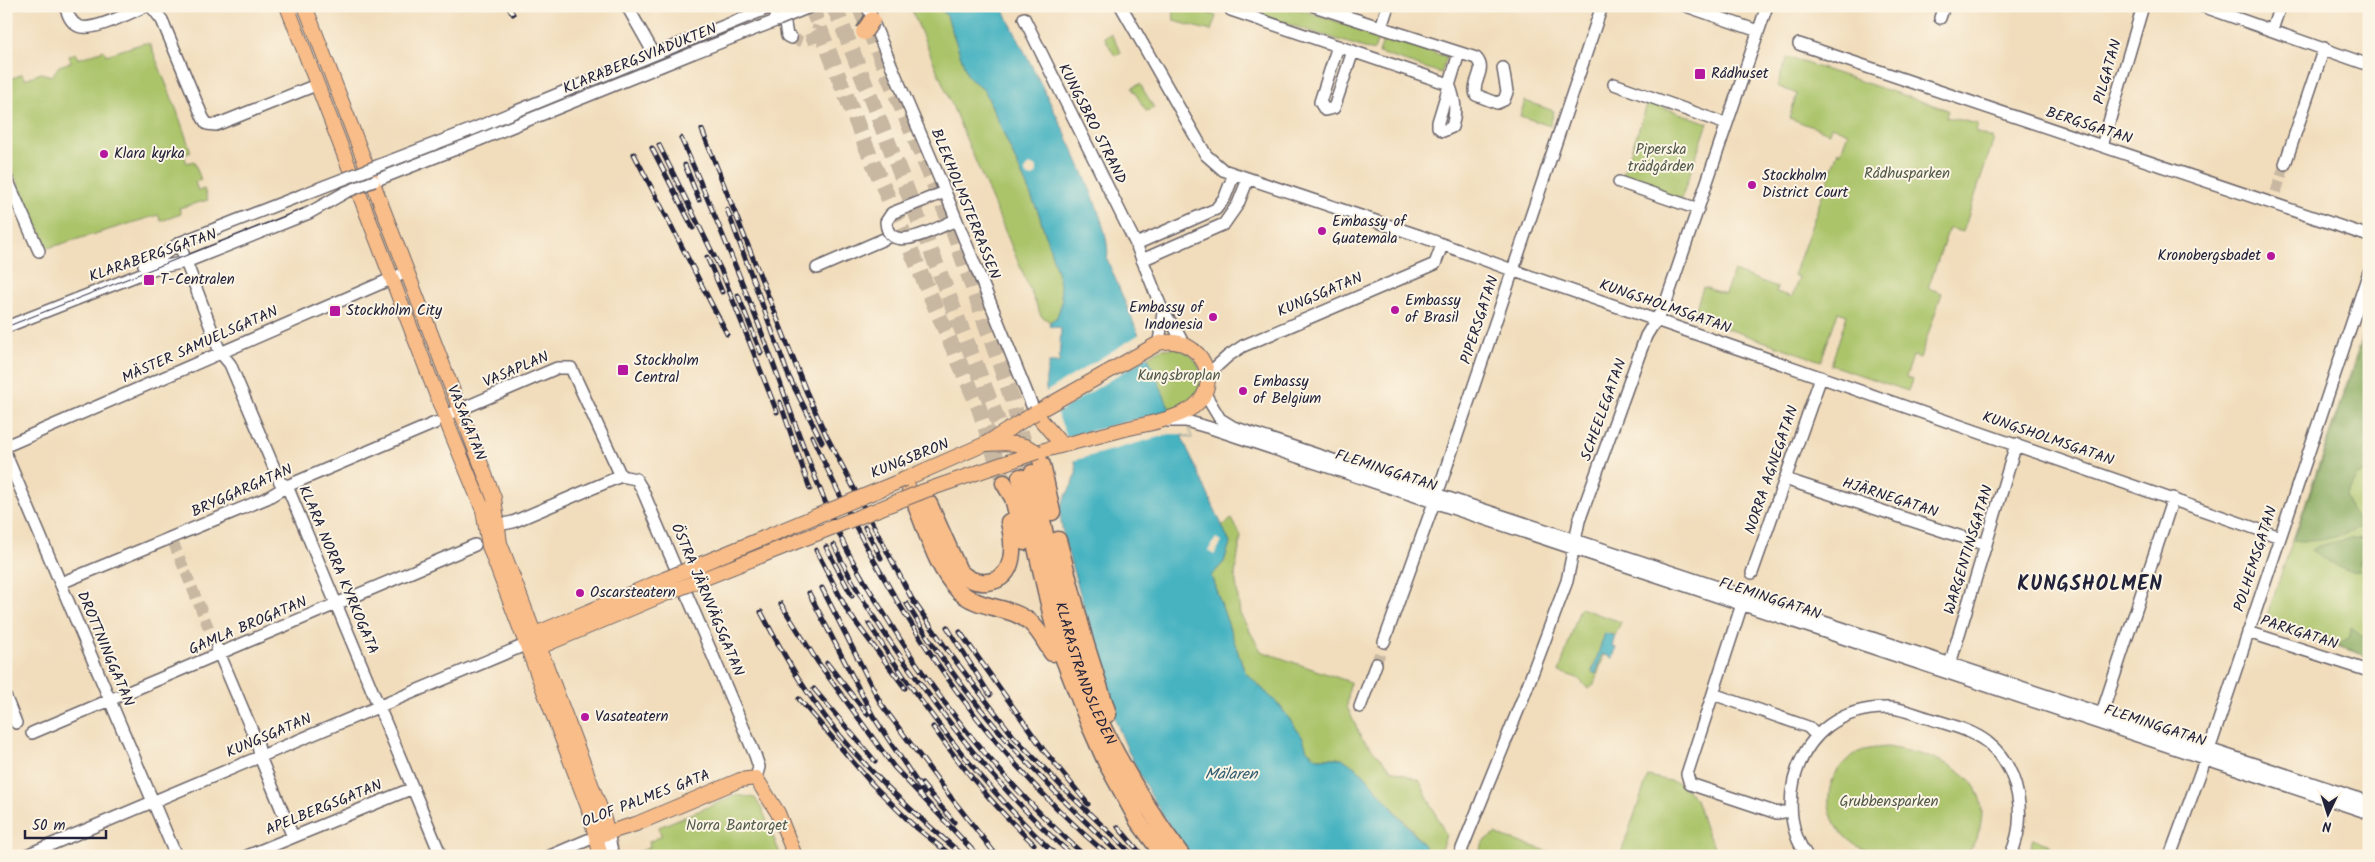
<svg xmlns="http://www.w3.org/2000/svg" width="2375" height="862" font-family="Kalam,sans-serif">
  <rect width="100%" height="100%" fill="#fcf5e5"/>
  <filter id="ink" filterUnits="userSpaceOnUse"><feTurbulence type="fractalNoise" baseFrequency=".02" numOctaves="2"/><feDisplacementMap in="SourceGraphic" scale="10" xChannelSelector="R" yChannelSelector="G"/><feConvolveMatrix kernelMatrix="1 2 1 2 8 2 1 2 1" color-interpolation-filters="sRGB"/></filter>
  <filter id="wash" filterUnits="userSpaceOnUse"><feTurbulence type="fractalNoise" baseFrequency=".0096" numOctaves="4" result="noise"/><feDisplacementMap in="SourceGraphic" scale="20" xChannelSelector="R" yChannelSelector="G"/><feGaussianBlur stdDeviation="1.12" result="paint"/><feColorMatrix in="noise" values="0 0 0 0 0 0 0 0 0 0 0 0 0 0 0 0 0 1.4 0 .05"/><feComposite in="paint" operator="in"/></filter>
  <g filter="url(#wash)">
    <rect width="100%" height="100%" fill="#f1ddbc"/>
    <path fill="#abc46a" stroke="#667352" d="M910 6H938L947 16 968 77 985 91 1039 214 1059 278 1062 302 1057 317 1050 322 1041 316Z
      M1173 6H1210L1208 13 1216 16 1211 31 1174 21Z
      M1265 6H1289L1379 35 1374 51 1262 16Z
      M1111 34 1121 52 1115 56 1104 37Z
      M1384 37 1447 57 1441 73 1379 53Z
      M144 43 150 44 177 111 191 152 184 155 187 163 194 161 201 180 195 182 198 191 204 189 208 200 179 208 181 214 161 221 158 215 48 248 6 158V81L22 74 25 79 41 73 52 76 59 66 71 62 69 56 76 53 78 59 104 50 106 55Z
      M1787 57 1948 110 1946 117 1978 124 1976 132 1994 139 1963 232 1949 228 1928 288 1942 293 1920 358 1913 356 1906 377 1912 380 1908 391 1831 365 1847 315 1838 312 1821 361 1693 317 1703 287 1725 294 1734 271 1777 287 1776 292 1792 297 1799 277 1794 275 1838 151 1841 152 1848 133 1831 126 1829 133 1789 118 1797 94 1777 86Z
      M1140 84 1154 108 1146 111 1132 88Z
      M1525 101 1554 111 1550 126 1520 116Z
      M1648 102 1708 123 1681 199 1626 180 1623 174Z
      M2369 318V657L2265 621Z
      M1174 348C1180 350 1188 352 1192 357 1213 379 1194 404 1170 410L1147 357 1162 349Z
      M1232 519 1241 536 1235 574 1240 614 1261 651 1350 682 1347 707 1361 737 1392 770 1419 780 1446 835 1439 856H1428C1419 829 1364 780 1342 758H1317L1307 750 1303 738 1280 706 1245 672 1211 576 1224 562 1230 543 1221 526Z
      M1580 608 1621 622 1615 636 1605 633 1592 672 1596 673 1602 654 1604 655 1594 685 1588 689 1578 678 1559 672Z
      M1888 747C1912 752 1938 757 1959 771 1990 791 1987 831 1965 856 1935 856 1890 862 1863 849 1822 830 1816 779 1855 754 1864 748 1878 748 1888 747Z
      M1648 776 1679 783 1696 799 1705 828 1718 856H1620Z
      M737 795 755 798 762 809 781 856H630L650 847 649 842 661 836 659 827Z
      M1495 834 1500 836 1563 856H1478L1483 842Z
      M2033 839 2050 845 2046 856H2027Z"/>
    <path fill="#88aa5e" stroke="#55664c" d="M2369 324V428L2365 431 2369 440V470L2356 477 2346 497 2352 514 2365 526C2345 535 2316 544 2294 540Z
      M2351 538 2368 539 2363 548 2366 559 2360 561 2359 571C2342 573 2326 559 2312 550L2320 546Z
      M2351 628 2369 642V657L2337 645 2350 637Z"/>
    <path fill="#46b3c1" stroke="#346a7e" d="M938 6H1002C1022 51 1117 220 1107 259L1170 410 1182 408 1192 438 1181 435 1230 543 1224 562 1211 576 1245 672 1280 706 1303 738 1307 750 1317 758H1342L1363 773 1425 847 1428 856H1190C1154 806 1124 751 1106 692 1096 660 1089 628 1081 596 1074 572 1061 536 1060 512 1060 499 1079 482 1076 466 1071 440 1055 418 1047 393 1044 383 1047 372 1049 363H1059L1061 328 1049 326 1050 322 1057 317 1062 302 1059 278 1039 214 985 91 968 77 947 16Z
      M1605 633 1615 636 1612 646 1616 648 1613 658 1602 654 1596 674 1592 672Z"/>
    <path fill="#f1ddbc" d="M1025 171a6 6 0 1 1 12 0a6 6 0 1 1-12 0Z
      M1140 334 1150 355 1057 413 1067 437 1182 408 1192 438 1181 434H1170L1072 461 1065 438 1044 393Z
      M1216 538 1222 542 1214 555 1208 551Z"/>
  </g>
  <g filter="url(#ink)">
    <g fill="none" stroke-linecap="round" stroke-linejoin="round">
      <path stroke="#c8b8a2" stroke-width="11" stroke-dasharray="11 5.5" stroke-linecap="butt" d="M791 38 802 42 815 37 818 26
        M2276 192 2285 164
        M173 542 217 648
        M1376 664 1384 642"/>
      <path stroke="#c8b8a2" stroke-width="16" stroke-dasharray="16 8" stroke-linecap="butt" d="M811 6 865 144 979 408 1004 483
        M833 6 840 20 1020 477
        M859 6 950 222 1012 399 1032 473"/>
      <defs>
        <path id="minor" d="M65 6C68 14 70 22 78 26 92 33 131 12 146 6
          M151 6 162 20 203 118 207 124 216 125 316 85
          M627 6 661 66
          M782 6 787 36 791 38
          M868 6 872 20 941 182
          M1121 6 1206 155 1223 170 1420 236 1512 270 2280 537
          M1233 6 1231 10 1449 84
          M1314 6 1476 58C1488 70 1471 81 1476 95L1497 103 1504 100 1507 92 1503 68
          M1686 6 1758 31
          M2202 6 2369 65
          M1024 18 1136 244 1163 312
          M1940 18 1944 6
          M1381 27 1388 6
          M2272 30 2280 6
          M687 41 773 6
          M1799 44 2369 236
          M1338 46 1320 102 1325 110 1334 108 1353 51
          M693 53 778 20 773 6
          M1449 84C1455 100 1457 110 1452 127L1443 131 1438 127V122L1459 53
          M1614 84 1726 124
          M2102 146 2143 6
          M2285 164 2324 48
          M6 177 39 251
          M374 181 479 140 474 131
          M1619 182 1698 209
          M179 243 220 352 230 364 280 482 287 486 441 856
          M1136 244 1216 209 1225 197 1234 174
          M1142 260 1224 224 1238 204 1248 179
          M144 265 154 262 179 243 302 195
          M975 265 1035 413
          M817 268 891 236
          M6 327 156 268 186 262 309 213
          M1159 343 1163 312 1175 328 1183 343
          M1207 375 1228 356 1243 346 1435 264 1442 245
          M1205 394 1220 419 1233 427 2369 802
          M445 416 557 368H571L621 476
          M1168 421H1186L1214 429 2369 813
          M6 446 407 272
          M6 455 176 856
          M621 476 636 479 642 489 755 755 759 767 756 778
          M1785 479 1986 545
          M498 525 513 522 621 476
          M1752 573 1821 377
          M61 583 267 498 287 486 435 423
          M1743 601 1687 774 1690 784 1777 813 1790 811
          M2248 632 2369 671
          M1384 642 1441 483 1602 6
          M217 648 258 745 260 757 293 837
          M1950 664 2016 444
          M1713 694 1808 727 1816 735
          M6 698 16 723
          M1360 707 1376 664
          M2100 719 2173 498
          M32 733 475 545
          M608 833 613 856
          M24 856 525 645
          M247 856 413 788
          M550 856 597 836
          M1459 856 1523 698 1567 581 1579 521 1646 336 1665 305 1767 6
          M1807 856C1791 834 1788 806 1794 780 1806 733 1842 706 1891 708 1904 709 1919 716 1931 719 1950 725 1971 730 1987 742 2020 768 2028 819 2010 856
          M2170 856 2213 738 2369 272"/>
        <path id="major" d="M287 6 450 430 483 510 489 546 588 807 601 856
          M305 6 494 498 500 543 602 813 608 833
          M1041 463 1037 452C1067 444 1098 436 1129 428 1148 424 1169 420 1187 411 1228 389 1203 333 1159 343L1035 413 1062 445
          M916 506 905 479 985 444
          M529 641 535 634 665 579
          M531 646 540 647 670 592
          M600 835 636 824 740 780 756 778 778 813 795 856"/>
        <g id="highway">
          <path d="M1042 465 1052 512"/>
          <path id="s1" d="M1032 473C1048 544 1061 629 1088 695 1113 753 1144 805 1182 856"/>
          <path d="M1020 477 1058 644 1090 726 1107 764 1138 821 1164 856"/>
          <path d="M1004 483 1013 498 1024 542"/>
          <path d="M929 504 959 571C967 579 975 583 987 582 1017 580 1014 543 1009 522"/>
          <path d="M917 508C928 535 937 568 958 590 978 610 1009 605 1030 622 1040 631 1045 642 1052 653"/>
          <path d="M1058 540 1086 645 1108 714"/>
        </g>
      </defs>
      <use href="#minor" stroke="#6a6368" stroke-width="14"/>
      <use href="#major" stroke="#6a6368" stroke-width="16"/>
      <use href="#highway" stroke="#6a6368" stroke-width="19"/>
      <use href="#minor" stroke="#fff" stroke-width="11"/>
      <use href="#major" stroke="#f8bd89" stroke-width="14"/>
      <use href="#highway" stroke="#f8bd89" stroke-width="16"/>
      <path stroke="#22223b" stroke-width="1" d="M6 327 303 209"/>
      <defs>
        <path id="rail" d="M508 6 513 14
          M702 130 806 391 826 435 912 599 948 651 1014 737 1062 787 1134 856
          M681 138C708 199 734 261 758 323 786 396 810 472 843 542 855 567 870 591 885 615 940 705 1006 785 1085 856
          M659 145 721 270 777 412
          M652 148 693 228
          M634 154 727 334
          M685 165 699 200
          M727 209 789 377 822 442
          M707 257 722 292
          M738 295 761 353
          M780 402 810 489
          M812 436C883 594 975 743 1109 856
          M865 527 881 558
          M834 545C857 595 887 639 920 683 966 746 1014 804 1073 856
          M826 547 852 596
          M816 550 848 612 905 688
          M822 588 881 704 946 791 997 856
          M809 593 873 716 924 793
          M781 604 817 661 894 767 978 856
          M907 604C964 700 1040 781 1122 856
          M761 612C777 642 793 672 813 700 854 759 909 810 964 856
          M869 624C922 708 985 788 1057 856
          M947 627 990 695
          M960 632 1043 749 1088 804
          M827 663 867 714
          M814 689 875 761
          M799 699 872 784 912 824 952 856
          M933 727C964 770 995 808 1034 844
          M922 784 954 822
          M1118 827 1143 856"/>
      </defs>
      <use href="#rail" stroke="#22223b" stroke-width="5"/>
      <use href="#rail" stroke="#fcf5e5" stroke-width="3" stroke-dasharray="9" stroke-linecap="butt"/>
      <defs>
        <path id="minor-bridge" d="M778 20 812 6
          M479 140 693 53
          M941 182 975 265
          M945 192 892 213 886 222C888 257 938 227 956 220
          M302 195 473 129 687 41
          M309 213 346 192 374 181"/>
        <path id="major-bridge" d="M985 444 1035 413
          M986 444C1004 443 1021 441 1037 452
          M665 579 905 479
          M670 592 924 491 1037 452"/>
        <path id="highway-bridge" d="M864 32 872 20"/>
      </defs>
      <use href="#minor-bridge" stroke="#6a6368" stroke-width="14" stroke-linecap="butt"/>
      <use href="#major-bridge" stroke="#6a6368" stroke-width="16" stroke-linecap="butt"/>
      <use href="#highway-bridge" stroke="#6a6368" stroke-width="19" stroke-linecap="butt"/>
      <use href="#minor-bridge" stroke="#fff" stroke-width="11"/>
      <use href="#major-bridge" stroke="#f8bd89" stroke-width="14"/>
      <use href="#highway-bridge" stroke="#f8bd89" stroke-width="16"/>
    </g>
  </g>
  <g fill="#b5179e" stroke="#fcf5e5" stroke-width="2">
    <rect x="1694" y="68" width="12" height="12" rx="2.5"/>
    <circle cx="104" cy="154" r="5"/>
    <circle cx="1752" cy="185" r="5"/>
    <circle cx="1322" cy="231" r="5"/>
    <circle cx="2271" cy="256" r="5"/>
    <rect x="143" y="274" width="12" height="12" rx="2.5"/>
    <circle cx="1395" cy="310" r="5"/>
    <rect x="329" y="305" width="12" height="12" rx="2.5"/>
    <circle cx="1213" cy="317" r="5"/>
    <rect x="617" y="364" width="12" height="12" rx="2.5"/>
    <circle cx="1243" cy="391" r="5"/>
    <circle cx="580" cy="593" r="5"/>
    <circle cx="585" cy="717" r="5"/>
  </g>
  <g text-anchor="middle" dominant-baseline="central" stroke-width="4" stroke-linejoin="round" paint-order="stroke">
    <g font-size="15" fill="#22223b" stroke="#fcf5e5">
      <text transform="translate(640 59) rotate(-22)">KLARABERGSVIADUKTEN</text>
      <text transform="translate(2108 72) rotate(-74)">PILGATAN</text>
      <text transform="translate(1092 124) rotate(63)">KUNGSBRO STRAND</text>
      <text transform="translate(2089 126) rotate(18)">BERGSGATAN</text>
      <text transform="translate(965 204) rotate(68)">BLEKHOLMSTERRASSEN</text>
      <text transform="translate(153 256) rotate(-19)">KLARABERGSGATAN</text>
      <text transform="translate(1320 295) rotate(-23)">KUNGSGATAN</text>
      <text transform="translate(1665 307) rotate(19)">KUNGSHOLMSGATAN</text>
      <text transform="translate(1480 320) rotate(-72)">PIPERSGATAN</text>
      <text transform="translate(200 345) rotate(-24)">MÄSTER SAMUELSGATAN</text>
      <text transform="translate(516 370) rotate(-23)">VASAPLAN</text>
      <text transform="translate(1604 410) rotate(-70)">SCHEELEGATAN</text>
      <text transform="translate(466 423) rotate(68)">VASAGATAN</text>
      <text transform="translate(2048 439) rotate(19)">KUNGSHOLMSGATAN</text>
      <text transform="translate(910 459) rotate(-22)">KUNGSBRON</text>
      <text transform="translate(1772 470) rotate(-71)">NORRA AGNEGATAN</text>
      <text transform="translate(1386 471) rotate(18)">FLEMINGGATAN</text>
      <text transform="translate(242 491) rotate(-24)">BRYGGARGATAN</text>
      <text transform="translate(1890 498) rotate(18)">HJÄRNEGATAN</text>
      <text transform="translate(1969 550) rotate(-73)">WARGENTINSGATAN</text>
      <text transform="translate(2256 559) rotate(-72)">POLHEMSGATAN</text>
      <text transform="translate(338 570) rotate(67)">KLARA NORRA KYRKOGATA</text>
      <text transform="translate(1770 599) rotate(18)">FLEMINGGATAN</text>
      <text transform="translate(707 600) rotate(67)">ÖSTRA JÄRNVÄGSGATAN</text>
      <text transform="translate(248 626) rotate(-23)">GAMLA BROGATAN</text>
      <text transform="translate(2299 633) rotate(18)">PARKGATAN</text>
      <text transform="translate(105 649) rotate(67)">DROTTNINGGATAN</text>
      <text stroke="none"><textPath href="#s1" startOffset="208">KLARASTRANDSLEDEN</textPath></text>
      <text transform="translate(2155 726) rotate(18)">FLEMINGGATAN</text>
      <text transform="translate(269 736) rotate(-23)">KUNGSGATAN</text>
      <text transform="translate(646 799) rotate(-21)">OLOF PALMES GATA</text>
      <text transform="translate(324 808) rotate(-22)">APELBERGSGATAN</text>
    </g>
    <g font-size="15" fill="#22223b" stroke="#fcf5e5" text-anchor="start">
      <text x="1711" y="74">Rådhuset</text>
      <text x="114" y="154">Klara kyrka</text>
      <text x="1762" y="176">Stockholm<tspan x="1762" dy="17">District Court</tspan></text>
      <text x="1332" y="222">Embassy of<tspan x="1332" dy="17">Guatemala</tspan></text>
      <text x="2261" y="256" text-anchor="end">Kronobergsbadet</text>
      <text x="160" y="280">T-Centralen</text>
      <text x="1405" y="301">Embassy<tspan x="1405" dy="17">of Brasil</tspan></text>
      <text x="1203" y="308" text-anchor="end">Embassy of<tspan x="1203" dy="17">Indonesia</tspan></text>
      <text x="346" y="311">Stockholm City</text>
      <text x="634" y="361">Stockholm<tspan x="634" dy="17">Central</tspan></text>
      <text x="1253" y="382">Embassy<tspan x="1253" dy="17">of Belgium</tspan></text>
      <text x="590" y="593">Oscarsteatern</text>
      <text x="595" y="717">Vasateatern</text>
    </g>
    <g font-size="15" fill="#525b4b" stroke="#fcf5e5">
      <text x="1661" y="150">Piperska<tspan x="1661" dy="17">trädgården</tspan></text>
      <text x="1907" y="174">Rådhusparken</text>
      <text x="1179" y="376">Kungsbroplan</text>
      <text x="1889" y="802">Grubbensparken</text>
      <text x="737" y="826">Norra Bantorget</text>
    </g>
    <g font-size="16" font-style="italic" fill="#305c71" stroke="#fcf5e5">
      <text x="1231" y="774">Mälaren</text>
    </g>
    <g font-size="20" font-weight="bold" letter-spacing="1" fill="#22223b" stroke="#fcf5e5">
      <text x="2090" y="585">KUNGSHOLMEN</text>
    </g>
  </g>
  <rect width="2375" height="862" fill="none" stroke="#fcf5e5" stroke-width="25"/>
  <g transform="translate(2328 814) rotate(184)" stroke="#fcf5e5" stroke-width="4" paint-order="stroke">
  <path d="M0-4L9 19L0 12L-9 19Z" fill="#22223b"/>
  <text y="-8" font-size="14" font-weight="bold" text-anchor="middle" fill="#22223b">N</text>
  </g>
  <path d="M25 830v8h81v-8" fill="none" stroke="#22223b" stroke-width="2.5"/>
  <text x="32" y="830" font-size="15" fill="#22223b" stroke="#fcf5e5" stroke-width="4" paint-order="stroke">50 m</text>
</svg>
